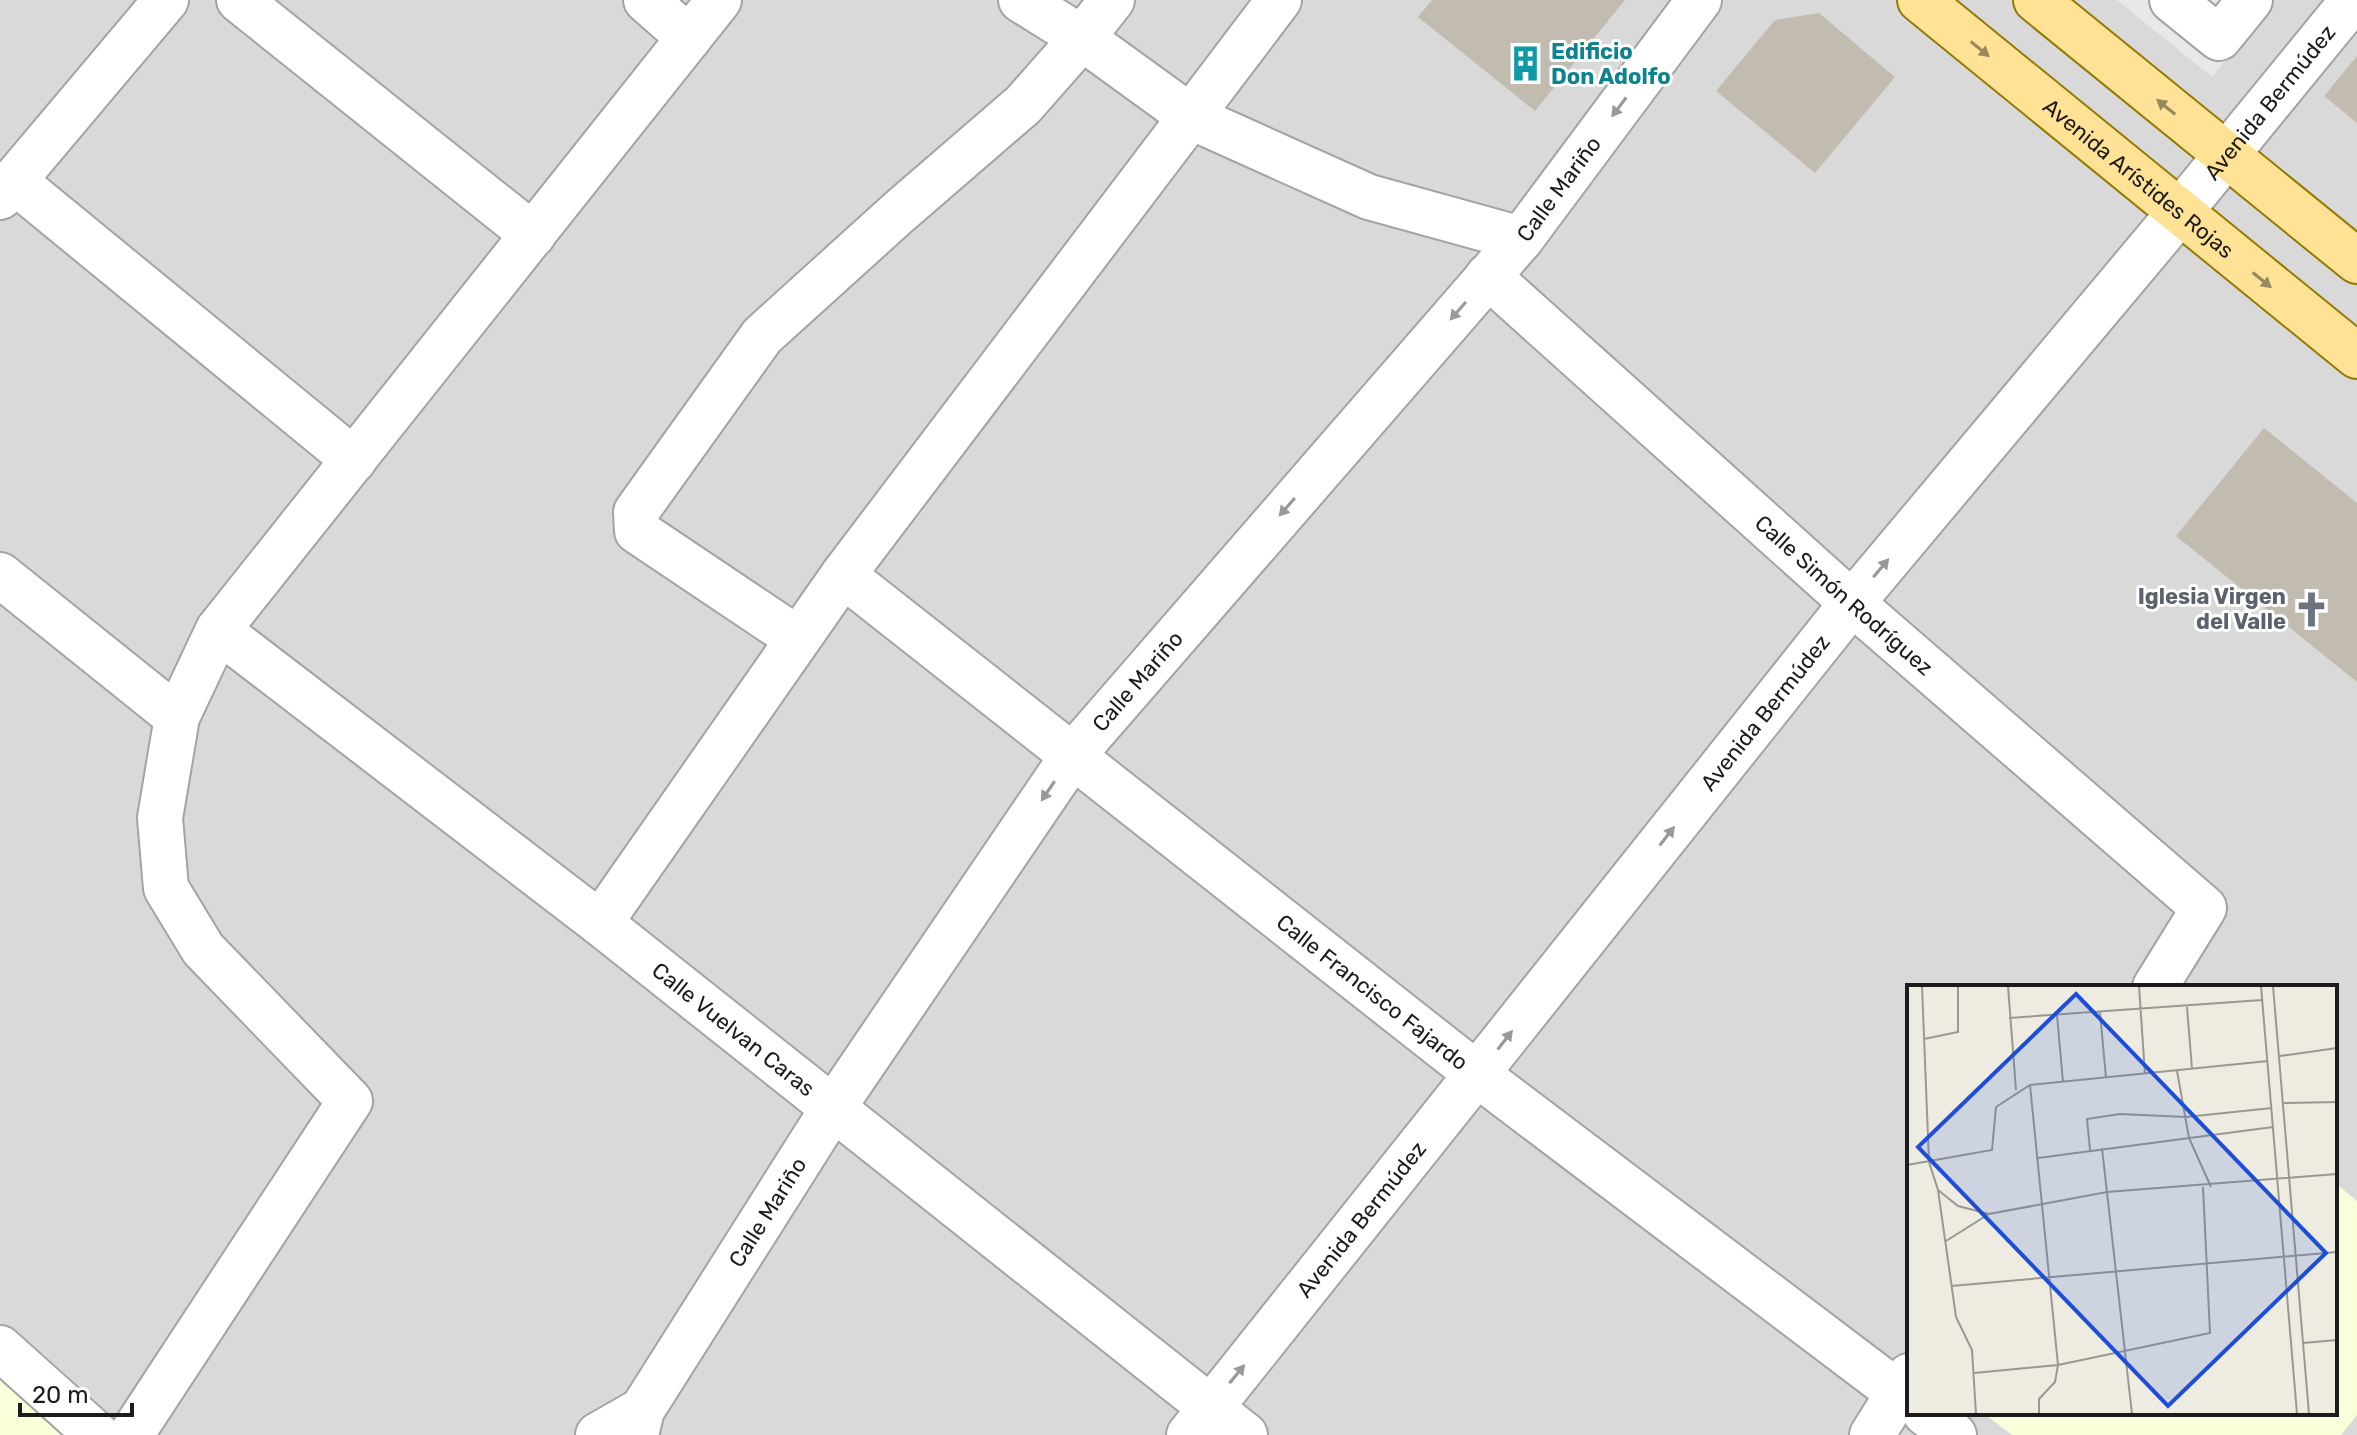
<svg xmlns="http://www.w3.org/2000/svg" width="2357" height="1435" font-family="Rubik,sans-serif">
  <rect width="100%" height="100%" fill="#eeebe1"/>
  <path fill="#dad9d9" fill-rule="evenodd" d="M0 0H2357V1435H0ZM1909 987H2335V1413H1909Z"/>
  <path fill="#f9ffd8" d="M2335 1183 2357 1201V1415L2341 1435H2012L1983 1413H2335Z
    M0 1372 67 1435H0Z"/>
  <path fill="#e8e8e8" d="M2117 0H2275L2212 77Z"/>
  <path fill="#c2bbb0" d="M1432 0H1625L1535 111 1418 17Z
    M1819 13 1895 77 1815 173 1716 91 1775 20Z
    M2357 56V123L2324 96Z
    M2264 428 2357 503V682L2176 536Z"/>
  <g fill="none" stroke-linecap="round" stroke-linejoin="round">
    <defs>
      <g id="minor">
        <path d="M239 0 533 235"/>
        <path d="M646 0 689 38"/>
        <path d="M1021 0 1082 38 1191 117 1369 197 1521 239"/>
        <path d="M2172 0 2219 38 2250 0"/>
        <path d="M14 181 354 460"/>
        <path d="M0 197 166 0"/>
        <path id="s1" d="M1488 276 1852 603 2204 908 2155 987"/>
        <path d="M0 575 177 717"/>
        <path id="s2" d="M843 575 1478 1075 1909 1401"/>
        <path id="s3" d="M218 630 600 923 1245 1435"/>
        <path d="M798 639 637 531 636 512 762 336 899 212 1023 105 1082 38 1112 0"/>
        <path d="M600 923 843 575 1279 0"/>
        <path d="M0 1348 97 1435"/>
        <path d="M1925 1413 1954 1435"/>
        <path d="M131 1435 350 1101 203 949 166 888 160 818 177 717 218 630 719 0"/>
        <path d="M598 1435 642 1410"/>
        <path id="s4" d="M636 1435 642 1410 833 1108 1073 755 1521 239 1699 0"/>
        <path id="s5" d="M1189 1435 1852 603 2179 213 2353 0"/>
        <path d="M1872 1435 1909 1376"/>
      </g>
      <g id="major">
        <path id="s6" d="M1920 0 2357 356"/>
        <path d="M2036 0 2357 261"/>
      </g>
    </defs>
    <use href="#minor" stroke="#a3a3a3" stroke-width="48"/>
    <use href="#major" stroke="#937a00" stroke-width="48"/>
    <use href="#minor" stroke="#fff" stroke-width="44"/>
    <use href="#major" stroke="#ffe295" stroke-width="44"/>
  </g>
  <defs><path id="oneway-solid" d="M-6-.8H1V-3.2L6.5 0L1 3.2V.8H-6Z" transform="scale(2)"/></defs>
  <g fill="#99895f">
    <use href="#oneway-solid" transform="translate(1980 49) rotate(39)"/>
    <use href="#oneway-solid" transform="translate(2166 107) rotate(-141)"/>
    <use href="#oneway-solid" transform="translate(2262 280) rotate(39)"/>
  </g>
  <g fill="#999">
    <use href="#oneway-solid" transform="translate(1619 107) rotate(127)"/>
    <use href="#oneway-solid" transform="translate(1458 311) rotate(131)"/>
    <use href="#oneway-solid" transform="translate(1287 507) rotate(131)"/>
    <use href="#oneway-solid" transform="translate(1881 568) rotate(-50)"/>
    <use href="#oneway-solid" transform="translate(1048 791) rotate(124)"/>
    <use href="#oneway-solid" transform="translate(1667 836) rotate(-52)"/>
    <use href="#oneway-solid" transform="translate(1505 1040) rotate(-52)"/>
    <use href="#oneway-solid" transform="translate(1237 1374) rotate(-51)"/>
  </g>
  <defs>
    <symbol id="building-bare" viewBox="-9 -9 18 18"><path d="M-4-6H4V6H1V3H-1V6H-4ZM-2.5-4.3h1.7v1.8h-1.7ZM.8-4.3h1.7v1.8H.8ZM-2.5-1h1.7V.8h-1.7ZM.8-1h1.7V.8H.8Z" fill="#0f9aa8" stroke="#fff" stroke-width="2.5" paint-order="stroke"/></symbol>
    <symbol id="church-bare" viewBox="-9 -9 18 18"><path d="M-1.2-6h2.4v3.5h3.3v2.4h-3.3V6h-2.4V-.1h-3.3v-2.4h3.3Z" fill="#6b7280" stroke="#fff" stroke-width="2.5" paint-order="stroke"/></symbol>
  </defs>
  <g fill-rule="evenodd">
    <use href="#building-bare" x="1500" y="38" width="51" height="51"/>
    <use href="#church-bare" x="2286" y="584" width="51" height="51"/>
  </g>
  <g text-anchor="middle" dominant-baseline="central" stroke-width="6" stroke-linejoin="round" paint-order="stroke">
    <g font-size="22" font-weight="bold" fill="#0d838f" stroke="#fff" text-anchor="start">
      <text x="1551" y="51">Edificio<tspan x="1551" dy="25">Don Adolfo</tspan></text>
    </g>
    <g font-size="22" fill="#1c1c1c" stroke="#fff">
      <text stroke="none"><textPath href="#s5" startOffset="1716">Avenida Bermúdez</textPath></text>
      <text stroke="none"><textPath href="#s6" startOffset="282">Avenida Arístides Rojas</textPath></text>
      <text stroke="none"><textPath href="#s4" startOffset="1556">Calle Mariño</textPath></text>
      <text stroke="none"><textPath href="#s1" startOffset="478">Calle Simón Rodríguez</textPath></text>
      <text stroke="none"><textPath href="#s4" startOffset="908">Calle Mariño</textPath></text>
      <text stroke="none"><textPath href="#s5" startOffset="924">Avenida Bermúdez</textPath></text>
      <text stroke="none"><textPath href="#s2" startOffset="674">Calle Francisco Fajardo</textPath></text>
      <text stroke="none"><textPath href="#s3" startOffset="652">Calle Vuelvan Caras</textPath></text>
      <text stroke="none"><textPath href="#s4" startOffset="260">Calle Mariño</textPath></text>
      <text stroke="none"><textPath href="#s5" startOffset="276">Avenida Bermúdez</textPath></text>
    </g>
    <g font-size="22" font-weight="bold" fill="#5b616d" stroke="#fff" text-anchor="end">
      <text x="2286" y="596">Iglesia Virgen<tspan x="2286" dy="25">del Valle</tspan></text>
    </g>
  </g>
  <g transform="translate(1907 985)">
    <rect width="430" height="430" fill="#eeebe1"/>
    <path fill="none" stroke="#9a9892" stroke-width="2" d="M15 1 22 177 31 205 49 332 65 365 69 429M101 1 109 105M232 1 238 89M354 1 390 429M366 1 402 429M280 22 285 84M193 27 199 93M150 30 156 97M102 33 355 15M17 54 51 47V1M373 71 430 63M270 86 282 153 304 202M123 100 151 380 148 397 132 414V429M377 118 430 117M195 163 225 429M183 165 180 134 213 129 279 132 365 123M131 173 366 142M0 180 85 165 89 122 123 100 361 76M31 205 51 221 82 229M39 256 82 229 200 207 430 189M44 301 430 267M396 358 430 355M67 388 151 380 303 348 296 202"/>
    <path fill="#1d4ed8" fill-opacity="0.15" stroke="#1d4ed8" stroke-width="4" d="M169 9 419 268 261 421 11 162Z"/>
    <rect width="430" height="430" fill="none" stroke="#1c1c1c" stroke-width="4"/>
  </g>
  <path d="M20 1403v12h112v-12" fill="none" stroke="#1c1c1c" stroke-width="4"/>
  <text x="32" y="1403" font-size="24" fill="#1c1c1c" stroke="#ffffff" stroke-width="6" paint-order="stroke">20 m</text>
</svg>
